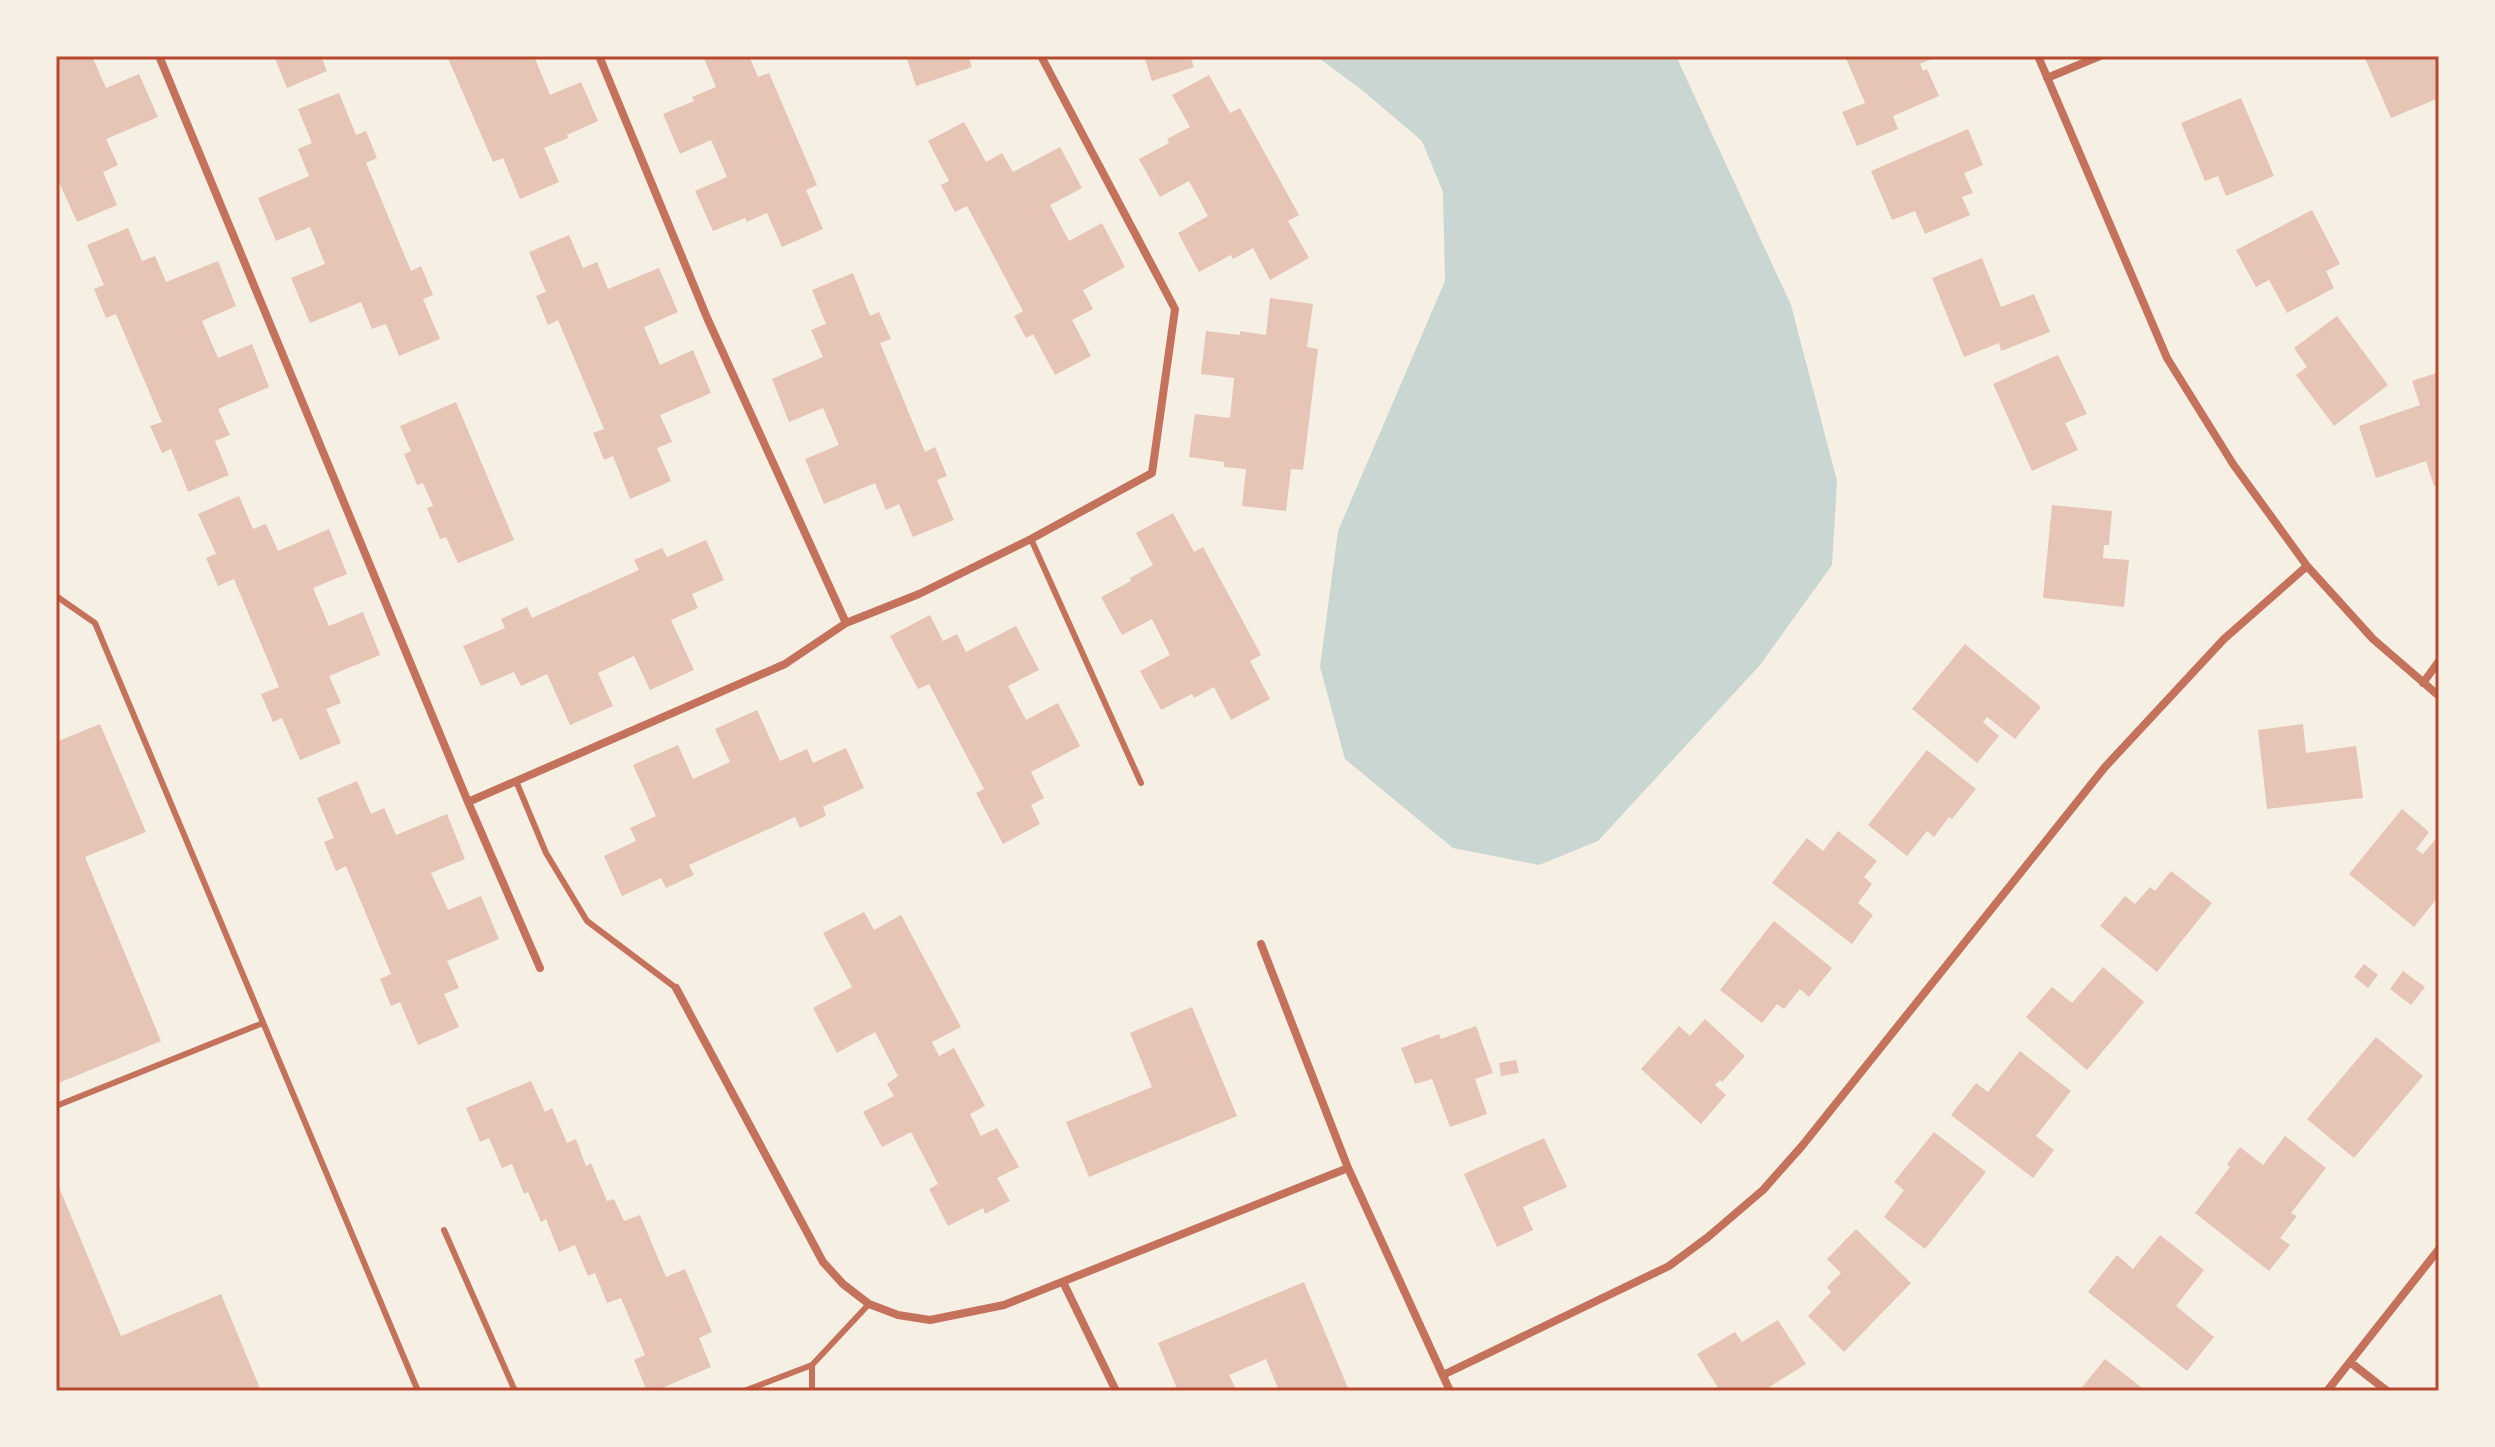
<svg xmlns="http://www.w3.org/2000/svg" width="2495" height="1447" font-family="Commissioner,sans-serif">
  <rect width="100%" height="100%" fill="#f6efe4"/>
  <path fill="#c9d6d2" d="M1316 56H1676L1791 305 1837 481 1832 565 1760 665 1598 841 1539 865 1453 848 1345 759 1320 667 1338 531 1445 281 1443 192 1422 141 1362 90Z"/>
  <path fill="#e6c5b7" d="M56 56H92L106 88 139 74 158 117 106 139 118 165 103 172 117 205 77 222 58 180 56 181Z
    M274 56H321L327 71 287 88Z
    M447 56H534L550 95 581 82 598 121 567 135 568 138 544 148 559 182 520 199 503 158 493 162Z
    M703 56H749L758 77 769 73 817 185 806 190 823 229 782 247 767 213 747 222 745 218 713 231 695 191 727 177 711 140 680 154 663 114 694 101 692 97 716 87Z
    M906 56H968L972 67 916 86Z
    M1144 56H1190L1194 67 1152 81Z
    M1845 56H1938L1920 64 1923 71 1927 69 1939 96 1893 116 1898 129 1857 146 1842 112 1865 103Z
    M2364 56H2439V98L2391 118Z
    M1209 75 1230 113 1240 108 1299 215 1288 221 1309 258 1270 280 1253 248 1233 259 1231 255 1199 272 1178 233 1208 216 1189 181 1160 197 1139 159 1169 143 1167 139 1190 127 1172 95Z
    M339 93 356 135 366 131 377 158 366 163 411 271 421 266 433 295 423 299 440 339 399 356 386 324 372 329 361 302 310 323 291 278 325 264 310 227 276 241 258 198 309 176 298 149 312 143 298 109Z
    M2241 98 2274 176 2226 196 2218 176 2205 181 2181 123Z
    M964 122 986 162 1002 153 1013 172 1060 147 1082 188 1050 205 1069 241 1102 223 1125 267 1083 290 1093 309 1072 320 1091 356 1055 375 1033 334 1026 338 1014 316 1023 311 967 206 955 212 941 185 949 181 928 141Z
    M1968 129 1983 165 1964 173 1973 193 1962 197 1970 215 1925 234 1915 211 1892 220 1871 171Z
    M2312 210 2340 264 2326 271 2334 288 2287 313 2269 280 2256 287 2236 250Z
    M128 228 142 261 155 256 166 282 218 261 236 306 202 321 218 358 252 344 269 387 218 409 230 435 215 441 229 475 188 492 171 449 162 453 150 426 162 422 116 314 106 318 94 289 104 285 87 245Z
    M569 235 583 268 597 262 608 289 659 268 678 312 644 327 660 365 693 350 711 393 660 415 672 442 657 448 671 481 630 499 613 456 604 460 593 433 604 429 558 320 548 325 536 296 546 292 529 252Z
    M1982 258 2001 307 2034 294 2050 332 2001 351 1999 343 1964 357 1932 278Z
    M853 273 870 316 879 312 891 339 880 343 925 452 935 447 947 476 937 480 954 520 913 537 899 504 886 510 875 483 824 504 805 459 839 445 823 408 789 422 772 379 823 357 811 330 826 324 812 290Z
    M1270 298 1313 304 1307 347 1318 349 1303 470 1291 469 1286 511 1242 506 1246 469 1224 467V462L1189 457 1195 414 1230 418 1234 378 1201 374 1206 331 1240 335V331L1266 335Z
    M2337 316 2388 385 2334 426 2296 375 2307 367 2294 348Z
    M2058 355 2087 414 2065 423 2078 450 2032 471 1993 384Z
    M2439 372V484L2434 486 2426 461 2376 478 2359 426 2420 405 2412 381Z
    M456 402 514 540 458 563 446 537 440 539 427 508 433 506 423 483 417 485 404 454 411 451 400 426Z
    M239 496 253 529 266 524 278 551 329 529 347 574 313 588 329 626 363 612 380 655 329 676 341 703 326 709 341 743 300 760 282 718 273 722 261 694 279 687 234 579 218 586 206 558 216 554 198 514Z
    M2052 505 2112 511 2109 545H2104L2103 558 2129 560 2124 607 2043 598Z
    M1173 513 1194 552 1203 547 1261 655 1250 661 1270 699 1231 720 1214 687 1194 698 1192 694 1161 710 1140 671 1170 655 1152 619 1122 635 1101 597 1131 581 1130 578 1153 565 1136 533Z
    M706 540 724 580 692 594 698 608 671 620 694 670 650 690 634 656 598 673 613 706 570 725 547 674 521 686 514 672 481 686 463 646 505 628 501 619 527 607 532 618 639 570 634 560 662 548 667 557Z
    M930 615 943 641 957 634 966 652 1016 626 1039 670 1008 686 1026 720 1058 703 1080 746 1031 772 1044 798 1031 805 1040 824 1003 844 976 793 984 789 929 684 918 689 890 636Z
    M1965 644 2041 707 2015 739 1987 717 1983 722 1999 736 1977 763 1912 709Z
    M757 710 780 761 807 749 813 763 846 748 864 788 823 807 826 816 800 828 795 817 689 865 694 875 666 888 661 878 622 896 604 856 636 841 630 828 656 816 633 765 678 745 693 779 730 762 715 729Z
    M100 724 146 832 85 857 161 1041 56 1084V742Z
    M2303 724 2306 753 2356 746 2363 798 2267 809 2258 730Z
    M1927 750 1976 789 1952 819 1949 817 1934 837 1927 831 1907 856 1868 825Z
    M357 781 371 814 384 808 396 835 447 814 465 859 431 873 448 910 481 896 499 939 447 961 459 988 444 994 459 1027 418 1045 400 1002 391 1006 380 979 391 974 346 866 336 871 324 842 334 838 317 798Z
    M2402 809 2429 832 2416 849 2423 854 2439 835V896L2414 927 2349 874Z
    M1838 831 1877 861 1864 877 1872 884 1858 903 1873 915 1852 944 1772 883 1807 838 1823 851Z
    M2171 871 2212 903 2157 972 2100 926 2125 896 2135 904 2150 887 2155 891Z
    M864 912 874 930 901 915 961 1027 932 1042 939 1056 954 1048 985 1106 970 1114 981 1136 997 1128 1019 1167 997 1178 1010 1201 985 1214 983 1208 948 1226 929 1189 938 1184 911 1132 882 1147 863 1112 894 1096 887 1084 898 1076 875 1032 837 1053 813 1008 852 987 823 933Z
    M1774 921 1832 968 1809 997 1800 989 1784 1009 1777 1004 1762 1023 1720 990Z
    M2364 964 2378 975 2368 988 2354 977Z
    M2103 967 2144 1002 2087 1070 2026 1017 2052 987 2072 1003Z
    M2403 971 2425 987 2411 1005 2390 989Z
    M1192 1007 1237 1116 1089 1177 1066 1122 1152 1087 1130 1033Z
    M1705 1019 1745 1056 1722 1082 1720 1080 1715 1085 1726 1095 1701 1124 1641 1069 1679 1026 1690 1036Z
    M1476 1026 1493 1073 1475 1079 1487 1114 1450 1127 1432 1079 1415 1084 1401 1048 1439 1034 1441 1039Z
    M2376 1037 2423 1076 2354 1158 2307 1119Z
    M2020 1051 2071 1091 2036 1136 2054 1150 2033 1178 1951 1115 1976 1083 1988 1092Z
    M1516 1060 1519 1073 1501 1076 1499 1063Z
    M531 1081 545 1112 552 1108 567 1143 576 1139 586 1166 591 1163 607 1201 614 1199 624 1221 640 1215 666 1277 685 1269 712 1332 699 1338 711 1367 655 1391H647L634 1360 645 1355 621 1298 607 1303 595 1273 588 1276 575 1245 559 1252 546 1219 541 1222 528 1192 524 1194 512 1164 502 1168 489 1138 480 1142 466 1108Z
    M1934 1132 1986 1172 1925 1249 1884 1217 1904 1190 1894 1182Z
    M2285 1136 2326 1168 2291 1213 2297 1216 2280 1238 2290 1245 2269 1271 2195 1213 2230 1167 2227 1164 2240 1147 2263 1165Z
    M1544 1138 1567 1187 1523 1207 1533 1230 1497 1247 1464 1174Z
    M56 1180 121 1336 221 1294 261 1391H56Z
    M1856 1229 1911 1283 1844 1352 1808 1316 1831 1292 1827 1287 1841 1273 1827 1259Z
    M2160 1235 2204 1270 2176 1306 2214 1337 2187 1371 2088 1292 2117 1255 2133 1269Z
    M1304 1282 1348 1388 1340 1391H1279L1266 1359 1229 1375 1237 1391H1178L1158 1343Z
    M1778 1320 1806 1364 1763 1391H1720L1697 1354 1735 1332 1742 1342Z
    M2105 1359 2146 1391H2079Z"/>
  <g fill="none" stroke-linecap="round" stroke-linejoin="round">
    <path stroke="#c5725c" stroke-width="6" d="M1031 539 1141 783
      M56 596 95 623 418 1391
      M516 781 546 853 587 921 676 988
      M56 1106 263 1023
      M444 1230 515 1391
      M744 1391 812 1365
      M812 1391V1365L869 1304"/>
    <path stroke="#c5725c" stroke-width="8" d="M159 56 468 802 540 968
      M599 56 708 320 846 623
      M2038 56 2167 358 2233 464 2307 566 2373 639 2439 696
      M2047 78 2100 56
      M2423 683 2439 661
      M468 802 785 664 846 623 919 594 1031 539 1152 473 1175 309 1041 56
      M1261 944 1348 1168 1450 1391
      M676 988 823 1262 843 1284 869 1304 898 1315 930 1320 1004 1305 1348 1168
      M1063 1282 1116 1391
      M2350 1362 2387 1391
      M1443 1375 1669 1266 1708 1237 1763 1190 1802 1146 2105 767 2224 639 2307 566
      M2327 1391 2439 1249"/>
  </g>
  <rect width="2495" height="1447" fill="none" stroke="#f6efe4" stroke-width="116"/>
  <rect x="58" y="58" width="2379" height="1331" fill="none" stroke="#b5482f" stroke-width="3"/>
</svg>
